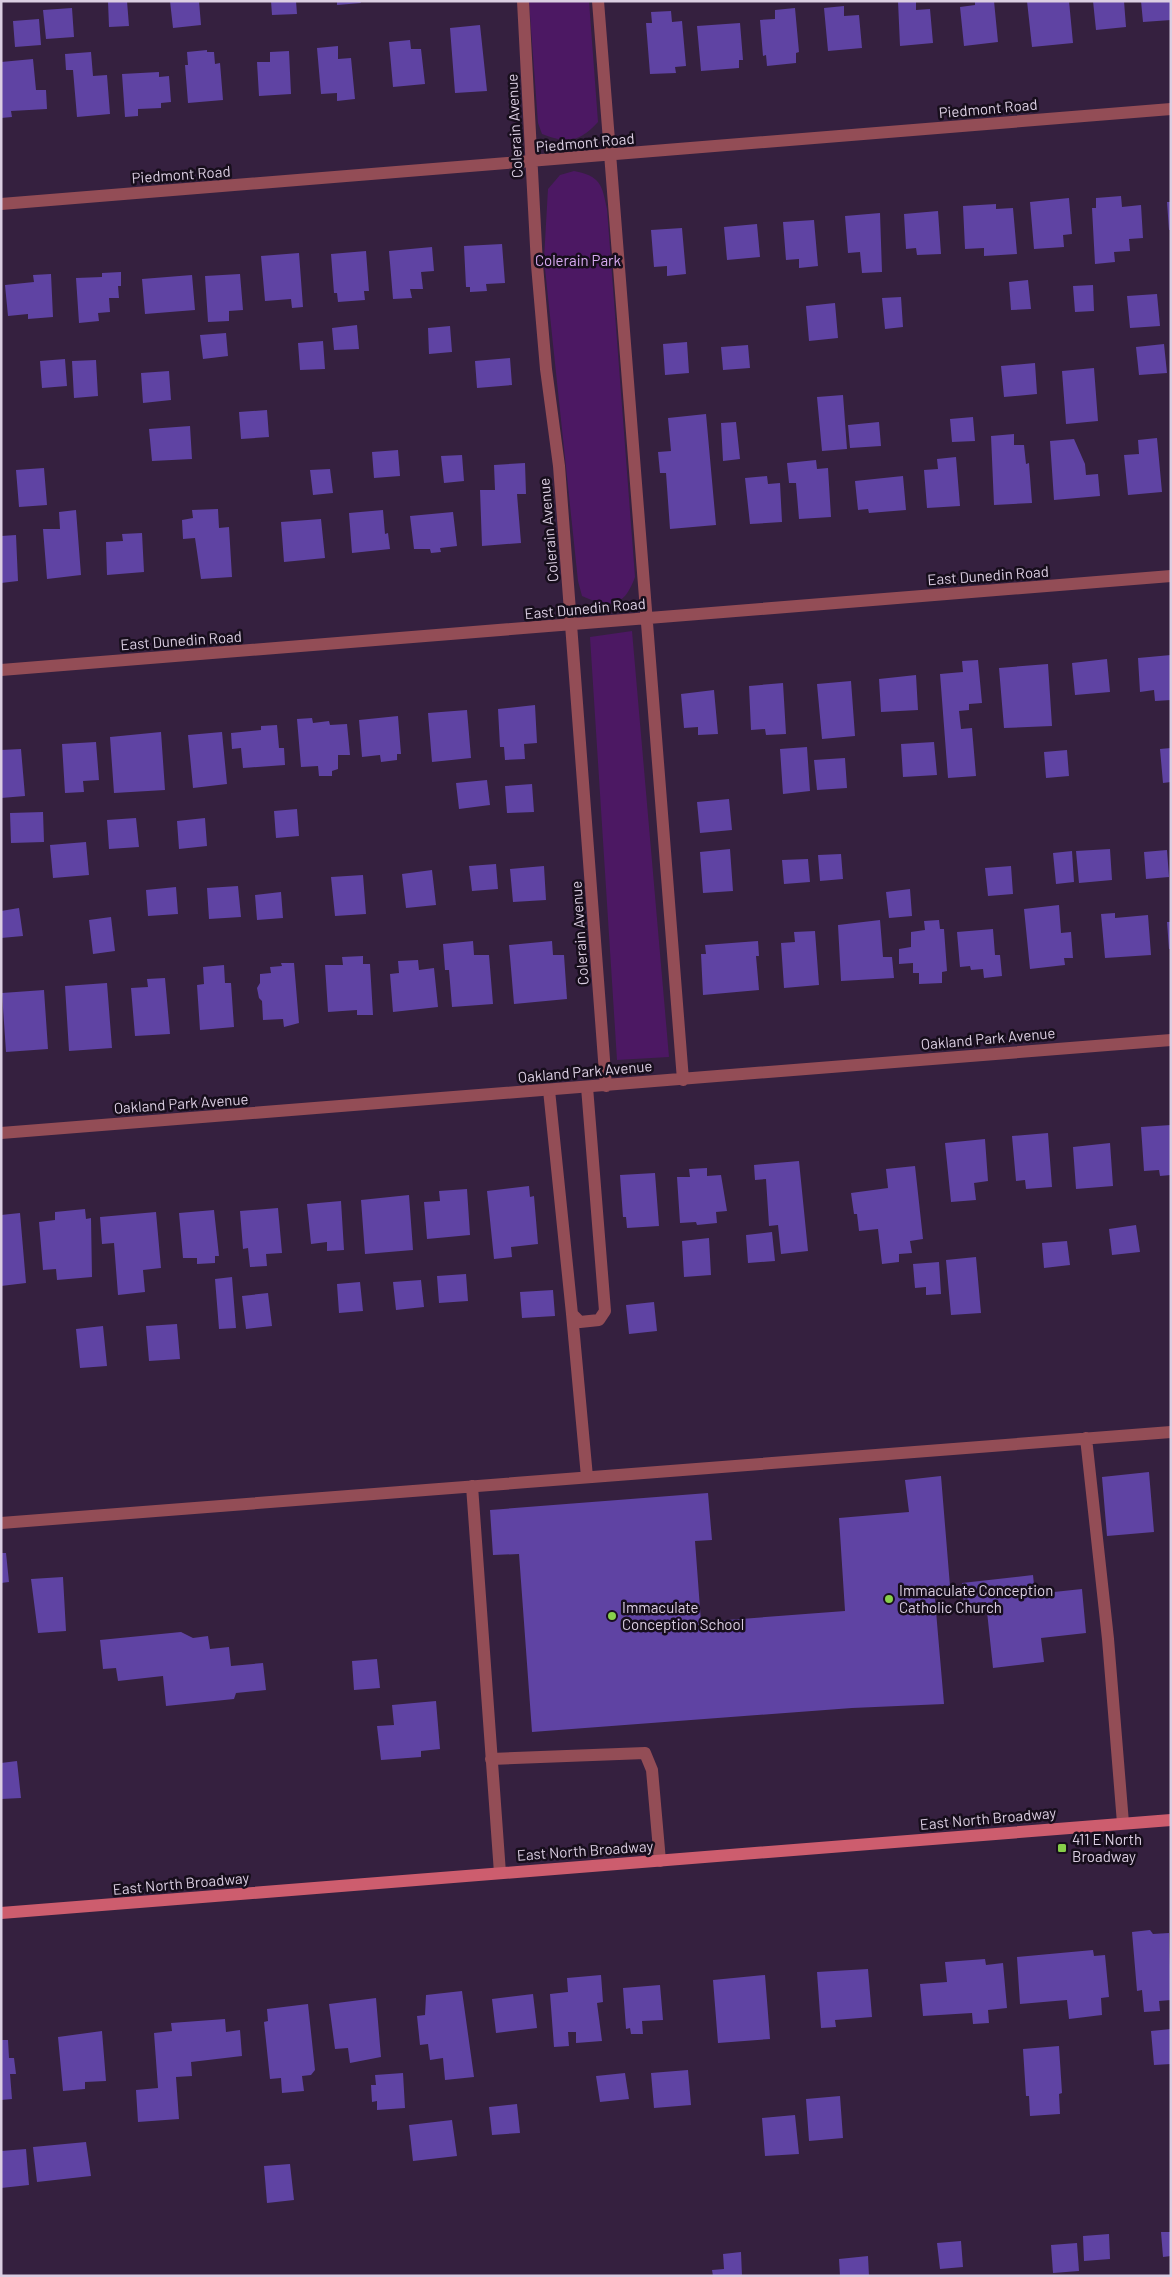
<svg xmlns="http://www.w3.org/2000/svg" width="1172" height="2277" font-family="Barlow,sans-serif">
  <rect width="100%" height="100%" fill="#35203f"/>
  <path fill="#4c1863" d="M529 1H589L598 122C580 142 567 144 542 134L538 123Z
    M574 171C600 176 602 184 607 209L635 577C624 607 611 609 582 596L578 581 544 259 548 189 560 175Z
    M632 631 669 1057 617 1060 590 637Z"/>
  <path fill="#5f43a3" d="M108 1H127L129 26 109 27Z
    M170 1H199L201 25 173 28Z
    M271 1H296L297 14 272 15Z
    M337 1H360L361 3 337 5Z
    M898 1H916V10L930 9 933 43 900 46Z
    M975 1H994L998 42 964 46 960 7 975 5Z
    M1027 1H1069L1073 43 1032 47Z
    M1093 1H1124L1126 27 1096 30Z
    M1141 1H1171V20L1143 22Z
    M844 6V16L859 15 862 48 828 51 824 8Z
    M72 8 74 37 46 39 43 10Z
    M795 8 799 52 796 53V63L767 66 766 55 763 56 760 20 775 19V10Z
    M671 11 672 22 682 21 686 66 675 67 676 73 650 74 646 23H652L651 12Z
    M39 19 41 45 15 47 13 21Z
    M740 23 743 60H739V68L701 71 697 26Z
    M480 25 487 91 455 93 450 28Z
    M410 40 411 49H421L425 84 393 87 389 42Z
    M338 46V59L351 58 355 99 337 101V93L321 94 317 48Z
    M207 50V52H214L215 64 220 63 223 100 188 103 185 65H188L187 52Z
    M289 51 291 94 259 96 257 62H270V52Z
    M91 52 93 76 107 75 110 114 77 117 73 70H66L65 54Z
    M33 59 36 90H46L47 109 11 111 12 117 1 118V62Z
    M159 72V77L169 76 171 102 161 103V108L138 109V116L125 117 122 74Z
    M1121 196 1122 207 1141 205 1143 238 1129 239 1130 251 1114 252 1115 262 1095 264 1092 208H1096V198Z
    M1069 198 1072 234 1063 235 1064 247 1034 249 1030 202Z
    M1167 202H1171V230H1169Z
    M996 204V209L1013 208 1017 254 984 256V248L965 249 963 206Z
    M938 211 941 254 917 255 916 248 906 249 904 214Z
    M880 213 882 272 862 273 860 252 848 253 845 216Z
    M814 220 818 266 799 268V259L786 260 783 222Z
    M757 224 760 257 727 260 724 227Z
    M682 228 686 274 667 276V266L654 267 651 230Z
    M502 244 505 283 486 284 487 291 470 292V287H466L464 246Z
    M432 247 434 271 421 272 423 289H410L412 298 393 299 389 251Z
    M366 251 369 291H364L365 300 338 302 337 293H334L331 254Z
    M299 253 303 307 292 308 291 299 265 301 261 256Z
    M121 272V286H118L119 298H109L110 312 98 313 99 321 79 323 76 278 102 277V273Z
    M51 274 53 317 28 319V314L8 316 5 285 34 282 33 275Z
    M240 274 243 310 229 311V321L208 322 205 276Z
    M192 275 195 310 145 314 142 279Z
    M1028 280 1031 309 1011 310 1009 282Z
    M1093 285 1094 311 1075 312 1073 286Z
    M1157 294 1160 326 1130 328 1127 296Z
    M901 297 903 327 885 329 882 298Z
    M835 303 838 338 809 341 806 306Z
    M357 325 359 349 334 350 332 328Z
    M450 326 452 352 429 354 428 328Z
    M226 333 228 356 203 359 200 335Z
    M323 341 325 369 300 370 298 343Z
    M687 342 689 373 665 375 663 344Z
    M1164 344 1167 373 1139 375 1136 347Z
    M748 345 750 368 723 370 721 347Z
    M510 358 512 385 477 388 475 361Z
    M65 359 67 386 42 388 40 361Z
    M96 360 98 396 74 398 72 361Z
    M1035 363 1037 394 1004 397 1001 366Z
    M1094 368 1098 421 1066 424 1062 371Z
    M169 371 171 400 143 403 141 373Z
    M843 395 847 449 822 451 817 397Z
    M267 410 269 437 241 439 239 412Z
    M706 414 716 525 670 529 666 473H660L658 452 671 451 668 418Z
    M973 417 975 441 952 442 950 419Z
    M736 422 740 459 723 461 721 423Z
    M879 422 881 446 850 448 848 425Z
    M190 426 192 459 152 461 149 429Z
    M1014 434V445H1024L1026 464 1029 463 1032 503 994 505 991 436Z
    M1157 438 1162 492 1128 495 1124 455 1139 454 1138 440Z
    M1074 439 1085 464 1086 475 1098 474 1100 496 1054 500 1050 441Z
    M398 450 400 476 374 478 372 452Z
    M462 455 464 481 444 483 441 456Z
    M956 457 960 506 927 508 924 470 938 469 937 459Z
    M816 460 817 469 828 468 831 517 799 519 796 483H789L787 463Z
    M525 463 526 494H517L521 543 482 546 480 490H495L494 465Z
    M44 468 47 505 19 507 16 470Z
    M330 469 333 493 313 495 310 470Z
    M767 476 768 484 780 483 782 522 750 524 745 478Z
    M903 476 906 510 869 513 868 509 858 510 855 481Z
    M218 509 219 528 229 527 232 577 201 579 195 538 183 539 182 520 193 518 192 510Z
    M76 510 81 575 47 579 43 529H60L59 512Z
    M383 510 385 534 388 533 390 549 352 553 349 513Z
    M453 512 457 546 440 548 441 552 431 553 430 549H414L410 516Z
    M321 519 325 558 284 562 281 522Z
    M142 533 144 572 107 575 106 542 123 541 122 534Z
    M16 535 18 581 1 583V536Z
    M1171 655V700L1155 701 1154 690 1140 692 1138 658Z
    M1107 659 1110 692 1075 695 1072 663Z
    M978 660 982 703 969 704V710L959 711 961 729 972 728 976 776 948 778 940 674 963 672 962 661Z
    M1048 664 1052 726 1004 728 999 668Z
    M916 675 918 710 881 712 879 679Z
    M851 681 855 736 822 739 817 684Z
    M783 683 786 734 766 735 765 729 751 730 749 686Z
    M714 690 718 734 698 735V727L684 728 681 694Z
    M535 705 537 743 524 744 525 759 505 760 504 747H500L498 709Z
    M467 710 471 758 432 762 428 713Z
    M398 716 401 754H397V760L381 762 380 755 362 757 359 720Z
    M312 718 313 723 329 721 330 725 347 724 350 755H338V769L332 771V776H319L318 766 301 767 297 719Z
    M277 725 279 748H284L285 765 243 768 241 748 232 749 231 733 261 730V726Z
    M161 732 165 790 114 793 110 737Z
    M222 732 227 784 193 788 188 735Z
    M96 742 99 780 83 781 84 792 65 793 62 744Z
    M934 742 937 775 903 777 901 744Z
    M807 747 810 791 783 794 780 749Z
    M1171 748V782L1163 783 1160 749Z
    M21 749 25 796 1 798V750Z
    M1067 750 1069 776 1046 778 1044 752Z
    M845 758 847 788 817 790 814 760Z
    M487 780 490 805 459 809 456 783Z
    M532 784 534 812 507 813 505 786Z
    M729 799 732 830 700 833 697 802Z
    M297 809 299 836 276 838 274 811Z
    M43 812 44 842 11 843 10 813Z
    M136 818 139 847 109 849 107 820Z
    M205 818 207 846 179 849 177 821Z
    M86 842 89 875 53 878 50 845Z
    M730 849 733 891 703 893 700 852Z
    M1110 849 1112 880 1079 883 1076 851Z
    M1167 850 1169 877 1146 879 1144 852Z
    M1072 851 1074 882 1056 884 1053 853Z
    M841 854 843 879 820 881 818 855Z
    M808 859 810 882 784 884 782 860Z
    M496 864 498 889 472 891 469 866Z
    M544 866 546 900 513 902 510 869Z
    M1011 866 1013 894 988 896 985 868Z
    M432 870 436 905 406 908 402 874Z
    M363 875 366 914 335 916 331 877Z
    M238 886 241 917 209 919 207 888Z
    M176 887 178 914 148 916 146 890Z
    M910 889 912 916 889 918 886 892Z
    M281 892 283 918 257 920 255 895Z
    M1059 905 1061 933 1071 932 1073 958H1064L1065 965 1030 969 1024 909Z
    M19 908 23 936 1 938V911Z
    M1115 913V918L1148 915 1151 955 1105 958 1101 914Z
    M111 917 115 951 93 954 89 920Z
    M880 920 883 957H892L894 978 841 981 838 925Z
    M939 920 940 929H944L947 971 942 972V983L919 984V973H913V963L899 964V949L911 947V932L925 930 924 921Z
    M1167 922H1171V949H1169Z
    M993 929 995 955H1000L1002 976 984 978 983 969 971 970 970 966 960 967 957 932Z
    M815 931 819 985 784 988 781 943 795 942 794 932Z
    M473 941 474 955H489L493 1004 452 1007 449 970H445L443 944Z
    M552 941 553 955H564L567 999 514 1004 509 945Z
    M758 941 759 956H756L759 990 703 995 701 954H706L705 945Z
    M363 956V964H370L373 1015H357V1010L328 1012 325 965H343L342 957Z
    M418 960 419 970 434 968 438 1007 393 1012 390 974 399 973 398 961Z
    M281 963H294L299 1023 284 1027 283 1019 263 1020 262 1001 259 998 257 988 260 983V974L271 973 270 967 282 966Z
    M224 965 225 983H231L234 1027 200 1030 197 985 204 984 203 967Z
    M165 978 170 1034 135 1036 131 988 148 987 147 979Z
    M107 983 112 1048 69 1051 65 986Z
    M44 990 48 1049 6 1052 2 993Z
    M1171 1125V1175L1160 1176 1159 1170 1144 1171 1141 1127Z
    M1048 1133 1052 1187 1026 1189 1025 1180 1016 1181 1012 1136Z
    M985 1139 988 1181 974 1183 976 1200 951 1202 945 1143Z
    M1110 1143 1113 1186 1076 1189 1073 1147Z
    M799 1161 808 1251 781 1254 778 1225 769 1226 766 1179 755 1180 754 1165Z
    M915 1166 923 1239 910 1241 912 1253 899 1254V1262L882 1264 878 1229 859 1231 857 1214H854L851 1193 888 1188 886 1169Z
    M707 1168V1176L721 1175 727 1211 716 1212 717 1223 697 1225 696 1222 680 1223 677 1177H690L689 1169Z
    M655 1173 659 1226 627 1228 626 1217H623L620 1175Z
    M529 1186 530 1197 534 1196 538 1244 511 1247 512 1257 494 1259 487 1191Z
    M467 1189 470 1235 427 1239 424 1202 440 1201 439 1191Z
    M409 1195 413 1250 365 1254 361 1200Z
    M341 1201 344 1250 327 1251V1242L311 1244 307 1204Z
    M278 1208 282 1253 266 1254 267 1266 250 1267 248 1248 243 1249 240 1211Z
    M85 1209 86 1219 91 1218 92 1277 57 1280 56 1269 43 1270 39 1222 55 1220V1212Z
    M214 1210 219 1256H215V1263L197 1264V1258H183L179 1213Z
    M156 1212 161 1268 143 1270 145 1292 118 1295 114 1243 102 1244 100 1217Z
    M20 1213 26 1283 1 1286V1215Z
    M1136 1225 1140 1252 1112 1255 1109 1229Z
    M772 1232 775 1261 748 1263 746 1235Z
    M709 1238 711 1275 684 1277 682 1241Z
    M1067 1241 1070 1265 1044 1268 1042 1243Z
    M976 1257 981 1313 951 1315 946 1260Z
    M939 1262 941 1294 926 1295V1287L915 1288 913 1264Z
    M466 1274 468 1301 439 1303 437 1276Z
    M232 1277 236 1328 219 1329 215 1279Z
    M421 1280 424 1307 396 1310 393 1282Z
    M360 1282 363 1311 339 1313 337 1284Z
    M553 1290 555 1316 522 1318 520 1292Z
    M268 1293 272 1326 246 1329 242 1296Z
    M654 1302 657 1331 629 1334 626 1305Z
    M177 1324 180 1359 149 1361 146 1326Z
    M103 1326 107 1366 80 1368 76 1329Z
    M1149 1472 1154 1532 1107 1536 1102 1477Z
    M941 1476 950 1586 934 1588 944 1704 852 1708 532 1732 519 1554 493 1555 490 1510 708 1493 712 1540 695 1541 701 1622 845 1611 839 1518 909 1512 905 1480Z
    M1 1553H6L9 1582 1 1583Z
    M1033 1575 1035 1594 1082 1589 1086 1633 1041 1638 1044 1662 993 1668 986 1602 964 1604 962 1583Z
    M63 1577 66 1631 38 1633 31 1579Z
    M181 1632 193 1638 208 1636 210 1649 229 1647 231 1666 263 1663 266 1690 236 1693 234 1699 166 1706 163 1676 118 1681 116 1668 103 1669 100 1640Z
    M377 1659 380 1688 354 1690 352 1661Z
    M436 1701 440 1749 421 1751V1757L381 1760 377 1726 394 1725 392 1705Z
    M17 1761 21 1798 1 1799V1763Z
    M1150 1930 1153 1934 1169 1933 1171 2000 1159 2001 1160 2011 1144 2012 1142 1990 1137 1991 1132 1932Z
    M1093 1950 1094 1956 1105 1955 1109 1997 1101 1998 1102 2015 1069 2019 1067 2000 1020 2004 1017 1957Z
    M985 1959 986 1965 1003 1963 1007 2008 988 2010 989 2023 973 2024 972 2013 923 2016 920 1984 947 1982 945 1962Z
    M868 1969 872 2017 835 2020 836 2027 821 2028 817 1972Z
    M601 1975 603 2002 597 2003 602 2041 576 2043V2032H568L569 2046 554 2047 550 1994 568 1992 567 1978Z
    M765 1975 770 2039 718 2043 713 1980Z
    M660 1985 663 2020 642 2021 643 2034H631L630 2028 626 2029 623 1988Z
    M462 1991 474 2077 445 2080 443 2058 430 2060 428 2044 420 2045 417 2016 425 2015 426 1995Z
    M533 1994 537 2028 496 2033 492 1999Z
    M376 1998 381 2057 350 2063 348 2048 335 2049 329 2004Z
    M308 2004 315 2070 311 2075 302 2076 304 2091 282 2093 281 2078 270 2079 264 2022 268 2021 267 2009Z
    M225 2019 226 2032 240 2030 242 2056 191 2062 192 2076 176 2077 179 2119 138 2122 136 2090 158 2088 154 2033 172 2031 171 2023Z
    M1171 2029V2064L1154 2065 1151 2031Z
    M102 2031 106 2081 85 2082V2089L63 2091 58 2037Z
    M1 2040H8L9 2058H14L16 2074H10L12 2099 1 2100Z
    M1059 2046 1062 2093 1059 2094 1060 2114 1030 2116 1029 2096H1026L1023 2049Z
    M688 2070 691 2105 654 2108 651 2073Z
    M403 2073 405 2108 377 2110V2101L372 2102 371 2085H376L375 2075Z
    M625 2073 629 2099 600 2102 596 2076Z
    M840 2096 843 2138 809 2141 806 2099Z
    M517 2104 520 2133 492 2135 489 2107Z
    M795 2115 799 2154 765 2156 762 2118Z
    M452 2120 457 2156 413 2161 409 2125Z
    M86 2142 91 2176 37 2182 33 2147Z
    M26 2149 29 2185 1 2188V2151Z
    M290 2164 294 2200 267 2203 264 2166Z
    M1161 2232H1171V2256L1163 2257Z
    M1109 2234 1110 2259 1084 2261 1083 2236Z
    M961 2241 963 2267 940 2269 937 2243Z
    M1077 2243 1079 2271 1053 2273 1051 2245Z
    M741 2252 742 2276H713L712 2270 724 2269 723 2254Z
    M868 2256 869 2276H840L839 2259Z"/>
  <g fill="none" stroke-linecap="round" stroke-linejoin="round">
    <path stroke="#934d56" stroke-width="12" d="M549 1090 572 1314 580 1322 599 1320 605 1311 587 1087
      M572 1314 587 1477
      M1086 1438 1108 1639 1123 1823
      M472 1486 500 1873
      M1 1523 1171 1432
      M491 1759 645 1753 652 1770 660 1861"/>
    <path stroke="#934d56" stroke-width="12" d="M523 1 537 265 546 369 559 466 606 1086
      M598 1 683 1080
      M1 204 1171 109
      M1 670C391 640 781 609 1171 576
      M1 1133 1171 1040"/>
    <path stroke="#cd5d6e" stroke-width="12" d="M1 1913 1171 1820"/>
  </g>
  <g fill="#87cf4a" stroke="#170e1c" stroke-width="2">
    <circle cx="889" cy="1599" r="5"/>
    <circle cx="612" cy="1616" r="5"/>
    <rect x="1057" y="1843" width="10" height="10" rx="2.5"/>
  </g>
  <g text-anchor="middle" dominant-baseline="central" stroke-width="5" stroke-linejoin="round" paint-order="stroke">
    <g font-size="15" fill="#dbcee2" stroke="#170e1c">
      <text transform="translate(988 108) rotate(-5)">Piedmont Road</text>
      <text transform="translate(514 126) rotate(-93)">Colerain Avenue</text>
      <text transform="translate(585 142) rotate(-5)">Piedmont Road</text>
      <text transform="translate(181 174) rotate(-4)">Piedmont Road</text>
      <text transform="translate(548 530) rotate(-95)">Colerain Avenue</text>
      <text transform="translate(988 575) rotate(-4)">East Dunedin Road</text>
      <text transform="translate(585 608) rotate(-5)">East Dunedin Road</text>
      <text transform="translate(181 640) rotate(-4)">East Dunedin Road</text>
      <text transform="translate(579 933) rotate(-94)">Colerain Avenue</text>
      <text transform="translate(988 1038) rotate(-5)">Oakland Park Avenue</text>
      <text transform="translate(585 1071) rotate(-5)">Oakland Park Avenue</text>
      <text transform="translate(181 1103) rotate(-4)">Oakland Park Avenue</text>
      <text transform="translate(988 1818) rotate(-5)">East North Broadway</text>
      <text transform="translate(585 1850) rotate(-4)">East North Broadway</text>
      <text transform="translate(181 1883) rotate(-5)">East North Broadway</text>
    </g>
    <g font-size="15" fill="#d8abf1" stroke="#170e1c">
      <text x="578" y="260">Colerain Park</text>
    </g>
    <g font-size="15" fill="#dbcee2" stroke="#170e1c" text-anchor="start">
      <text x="899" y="1590">Immaculate Conception<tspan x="899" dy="17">Catholic Church</tspan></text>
      <text x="622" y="1607">Immaculate<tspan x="622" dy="17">Conception School</tspan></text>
      <text x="1072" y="1839">411 E North<tspan x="1072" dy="17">Broadway</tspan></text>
    </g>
  </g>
  <rect width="1172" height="2277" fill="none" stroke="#dbcee2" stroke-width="5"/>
</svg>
